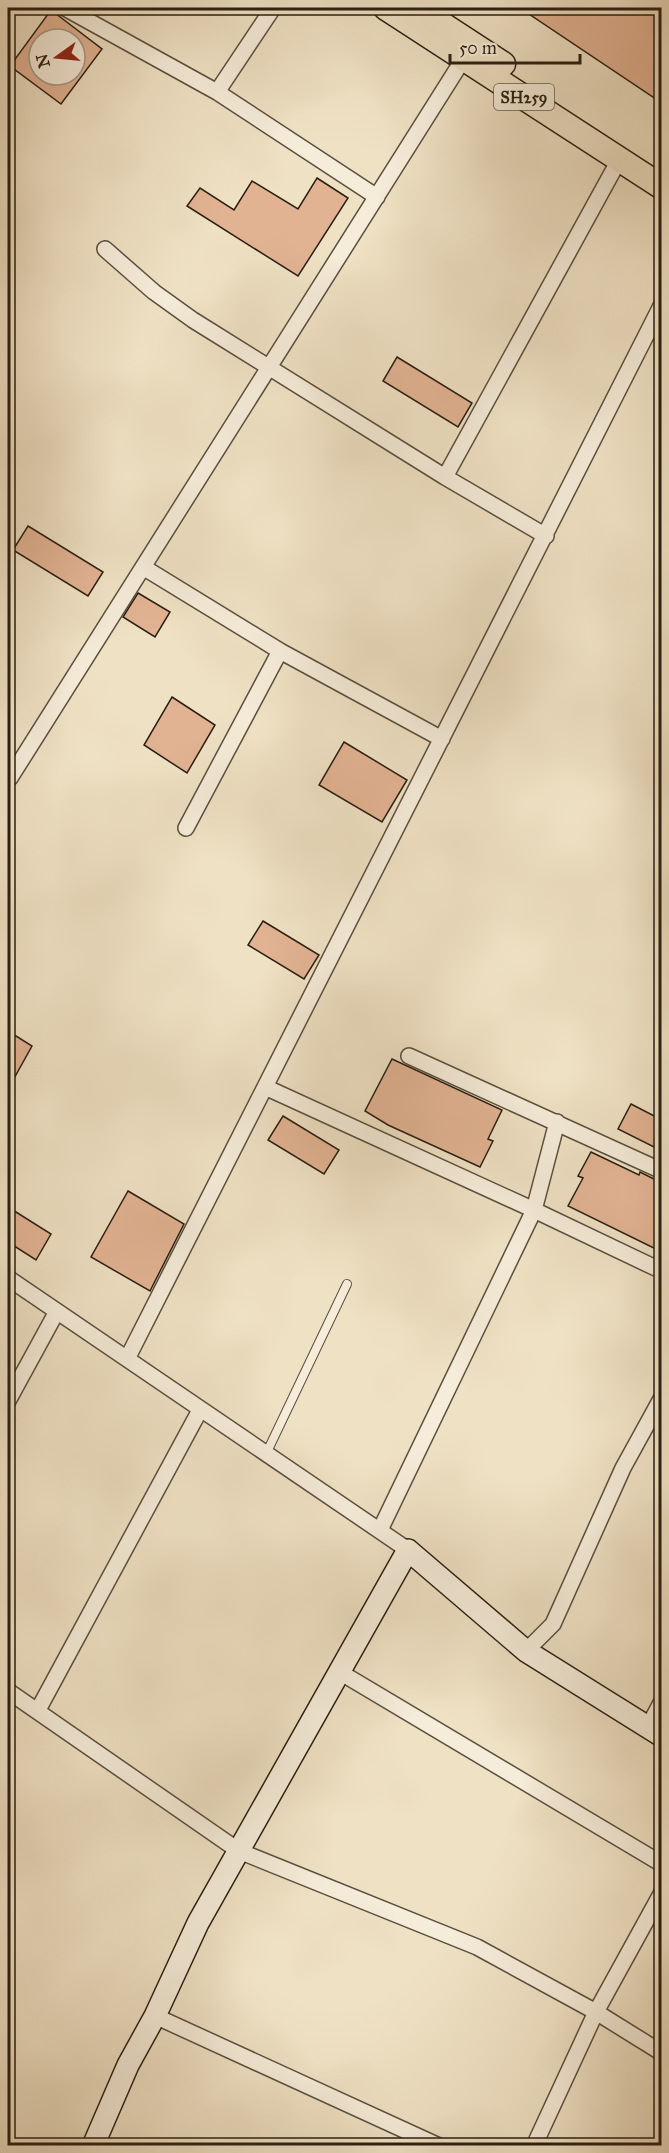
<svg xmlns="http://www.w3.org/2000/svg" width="669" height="2153" font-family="'IM FELL Great Primer',serif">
  <rect width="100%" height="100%" fill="#efe1c4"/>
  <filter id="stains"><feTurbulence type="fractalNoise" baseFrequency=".00333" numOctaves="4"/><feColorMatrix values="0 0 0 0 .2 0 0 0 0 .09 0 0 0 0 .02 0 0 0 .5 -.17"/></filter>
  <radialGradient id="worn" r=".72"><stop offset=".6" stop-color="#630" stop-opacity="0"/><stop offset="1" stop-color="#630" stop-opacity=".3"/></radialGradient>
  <path fill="#e2b393" stroke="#291e11" stroke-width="1.5" fill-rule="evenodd" d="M520 8H643L662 20V103Z
    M51 10 102 49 61 104 10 66ZM39 39H75V75H39Z
    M317 178 348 198 298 276 187 206 200 188 234 210 252 181 298 209Z
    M397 357 472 403 458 427 383 381Z
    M28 526 103 572 88 596 13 550Z
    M138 593 170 612 155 637 123 617Z
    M172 697 215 725 187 773 144 745Z
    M344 742 407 780 382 822 319 785Z
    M263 921 319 955 304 979 248 945Z
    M8 1031 32 1046 8 1089Z
    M392 1059 502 1110 488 1139 493 1141 480 1167 388 1125 365 1111Z
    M631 1104 662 1120V1151L618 1129Z
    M283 1116 339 1150 324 1174 268 1140Z
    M591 1152 639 1175 640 1172 662 1183V1252L568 1206 583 1178 578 1176Z
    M128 1191 184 1224 150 1291 91 1257Z
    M8 1207 51 1234 36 1260 8 1242Z"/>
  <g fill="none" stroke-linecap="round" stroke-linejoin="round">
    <defs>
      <path id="lane" d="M266 1454 347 1284"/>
      <path id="street" d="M65 8 217 92 377 197
        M217 92 273 8
        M105 249 154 292 193 320 445 477 546 536
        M445 477 619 160
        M143 567 280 651 442 739
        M8 776 10 778 464 58
        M186 828 280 651
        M409 1056 662 1171
        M265 1087 534 1210 662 1271
        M8 1278 408 1550
        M127 1359 662 304
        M8 1401 56 1313
        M380 1530 534 1210 557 1122
        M526 1651 553 1624 623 1468 662 1397
        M338 1671 662 1864
        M8 1691 239 1851 477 1947 596 2012 662 2053
        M38 1710 200 1410
        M648 1727 662 1701
        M155 2016 439 2146
        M534 2146 596 2012 662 1892"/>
      <path id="secondary" d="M93 2146 128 2065 155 2016 198 1923 408 1550 526 1651 662 1736"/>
      <path id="primary" d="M386 8 662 187
        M417 8 503 64"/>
    </defs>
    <use href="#lane" stroke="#5a4f3e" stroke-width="10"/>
    <use href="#street" stroke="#5a4f3e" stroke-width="18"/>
    <use href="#secondary" stroke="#291e11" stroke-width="24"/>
    <use href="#primary" stroke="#291e11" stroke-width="27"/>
    <use href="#lane" stroke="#f5ecd9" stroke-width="8"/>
    <use href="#street" stroke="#f5ecd9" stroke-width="15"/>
    <use href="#secondary" stroke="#f5ecd9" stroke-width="21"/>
    <use href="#primary" stroke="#efe1c4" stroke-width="24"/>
  </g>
  <g text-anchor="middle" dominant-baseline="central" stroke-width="5" stroke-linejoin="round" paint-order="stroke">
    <rect fill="#f5ecd9" stroke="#665c4d" stroke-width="1.5" x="494" y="84" width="60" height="26" rx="4.5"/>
    <g font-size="16" font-weight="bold" fill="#291e11">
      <text x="524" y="97">SH259</text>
    </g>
  </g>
  <rect width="669" height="2153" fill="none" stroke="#efe1c4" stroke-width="30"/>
  <rect x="9" y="9" width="651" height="2135" fill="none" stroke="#291e11" stroke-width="3"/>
  <rect x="15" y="15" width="639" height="2123" fill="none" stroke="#291e11" stroke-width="1.5"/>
  <g transform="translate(57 57) rotate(255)"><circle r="28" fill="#f5ecd9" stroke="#a39a89" stroke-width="1.5"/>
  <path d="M0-4.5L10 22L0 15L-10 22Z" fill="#8f2418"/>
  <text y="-9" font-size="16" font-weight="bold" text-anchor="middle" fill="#291e11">N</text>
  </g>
  <path d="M450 54v9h130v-9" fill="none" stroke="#291e11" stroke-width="3"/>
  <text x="459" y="54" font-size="18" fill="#291e11" stroke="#f5ecd9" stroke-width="4.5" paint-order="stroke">50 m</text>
  <rect width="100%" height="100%" filter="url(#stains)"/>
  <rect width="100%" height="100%" fill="url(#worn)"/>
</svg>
